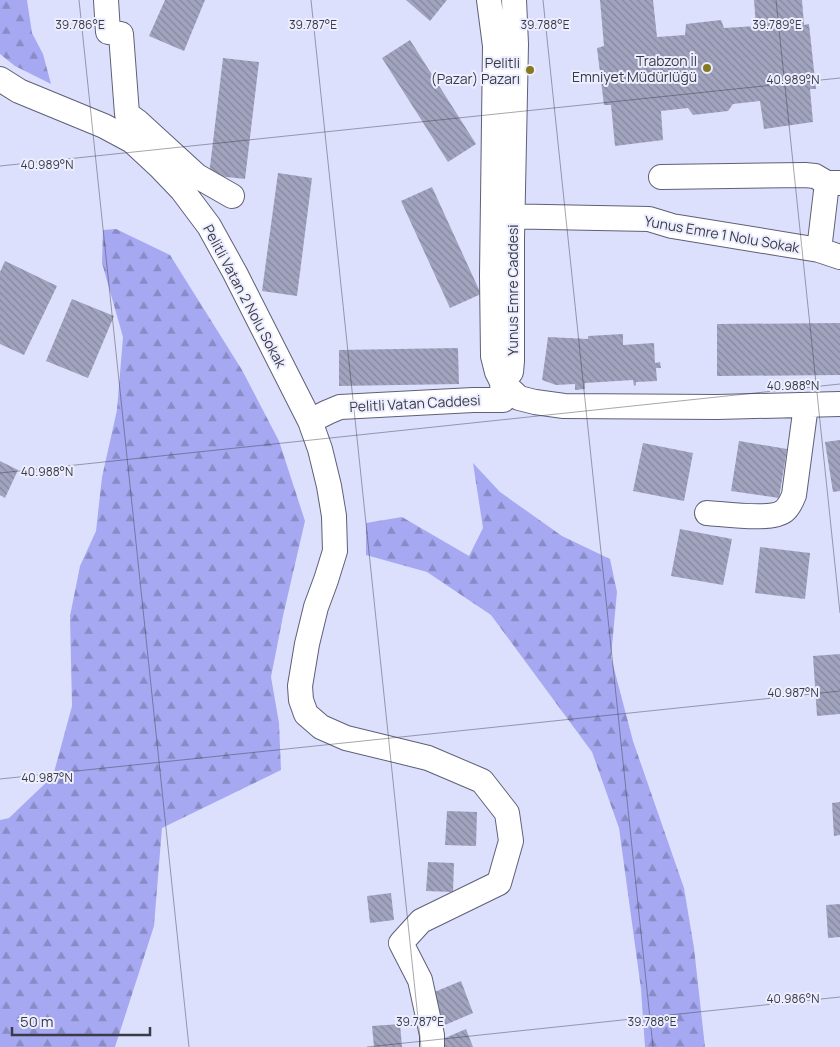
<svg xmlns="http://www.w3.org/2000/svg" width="840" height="1047" font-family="Manrope,sans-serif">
  <defs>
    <pattern id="forest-firs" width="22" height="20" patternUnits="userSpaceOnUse" patternTransform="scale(1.25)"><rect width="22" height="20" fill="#a6a9f1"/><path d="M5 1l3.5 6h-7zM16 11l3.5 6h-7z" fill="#888bc5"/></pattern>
    <pattern id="building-back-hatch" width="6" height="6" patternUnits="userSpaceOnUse" patternTransform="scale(1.25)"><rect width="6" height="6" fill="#a2a4bf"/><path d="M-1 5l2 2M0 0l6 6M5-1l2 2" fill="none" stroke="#85879d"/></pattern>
  </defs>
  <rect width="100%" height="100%" fill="#dde0fc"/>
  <path fill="url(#forest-firs)" d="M0 0H27L32 33 43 54 51 84 15 66 0 54Z
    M116 229 170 255 242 370 279 441 305 521 283 616 271 677 279 723 281 770 162 828 154 926 115 1047H0V820L9 818 53 776 72 706 70 616 80 566 96 531 102 477 117 410 123 337 102 263 103 230Z
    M473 463 500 492 562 536 610 559 617 592 611 657 633 741 684 888 694 948 705 1047H645L641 989 619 828 592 752 491 615 427 572 366 555V523L402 517 469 556 483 528Z"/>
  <path fill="url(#building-back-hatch)" d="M165 0H205L184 51 149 36Z
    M406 0H447L430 21Z
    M600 0H653L657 37 685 35 686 24 721 20 724 28 756 26 754 0H802L804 25 809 24 816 89H810L813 122 764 129 760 101 733 104 728 111 693 115 688 108 661 111 663 140 615 146 611 105H604L597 48 604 46Z
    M410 40 476 144 448 162 382 58Z
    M223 58 259 62 245 179 209 175Z
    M278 173 312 178 297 296 262 291Z
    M432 187 481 294 450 308 401 201Z
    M5 261 57 286 24 355 0 344V272Z
    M72 299 114 316 88 378 46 361Z
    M840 323V375L717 376V324Z
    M623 334V345L654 343 655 363 660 362 661 368H656L657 381 636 382V385L634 386 633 380 585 383V389L575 390V384L556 385 542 380 546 352 548 337 588 339V336Z
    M458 348 459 384 339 386V350Z
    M840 440V491L833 492 825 442Z
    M739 441 787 449 779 498 731 491Z
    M643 443 693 453 684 501 633 491Z
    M0 461 18 470 5 498 0 495Z
    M680 529 732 539 723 585 671 576Z
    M760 547 810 553 805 599 755 593Z
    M840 654V714L817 716 813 656Z
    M840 802V835L834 836 832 803Z
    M447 811 477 812 476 846 445 845Z
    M428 862 454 863 453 892 426 891Z
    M391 893 394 920 370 923 367 896Z
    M840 904V937L828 938 826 905Z
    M461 981 473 1013 445 1025 432 993Z
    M400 1024 402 1047H374L372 1026Z
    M466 1029 473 1047H440L438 1041Z"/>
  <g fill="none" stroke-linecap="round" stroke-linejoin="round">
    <defs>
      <path id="minor" d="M106 0 108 32 121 34 127 114 138 122 197 176 232 196
        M0 79 19 91 104 126 132 141 160 167 182 190 209 226 235 273 310 421 320 449 329 486 334 516 335 551 326 580 316 607 307 644 300 686 301 700 306 714 321 727 346 738 428 758 482 781 507 813 511 841 499 883 421 921 401 943 420 980 432 1035V1047
        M661 177 805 175 815 176 827 183
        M498 216 649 219 672 226 819 250 840 257
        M819 250 827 183H840
        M502 382 511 372 512 361V239L516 44 514 0
        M502 382 519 398 535 402 564 406 717 407 840 404
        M310 421 328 412 340 407 473 400H503L502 382 497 372 493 356 492 276 495 46 489 0
        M707 513C724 514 772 521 784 511 789 507 792 500 794 495L806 405"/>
    </defs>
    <use href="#minor" stroke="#5e6078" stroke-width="26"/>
    <use href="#minor" stroke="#fff" stroke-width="24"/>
  </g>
  <path fill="none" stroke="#3a3b46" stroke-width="1" stroke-opacity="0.45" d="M79 0 189 1047M311 0 421 1047M543 0 653 1047M776 0 840 613M0 166 840 78M0 473 840 384M0 779 840 691M367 1047 840 997"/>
  <g fill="#867a1f" stroke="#eceeff" stroke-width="2">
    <circle cx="707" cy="68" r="5"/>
    <circle cx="530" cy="70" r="5"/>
  </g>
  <g text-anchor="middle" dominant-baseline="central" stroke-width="4" stroke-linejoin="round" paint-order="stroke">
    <g font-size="14" fill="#3a3b46" stroke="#eceeff" text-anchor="end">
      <text x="697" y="60">Trabzon İl<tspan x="697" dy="16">Emniyet Müdürlüğü</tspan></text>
      <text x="520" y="62">Pelitli<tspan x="520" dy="16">(Pazar) Pazarı</tspan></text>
    </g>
    <g font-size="14" fill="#3a3b46" stroke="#eceeff">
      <text transform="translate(722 234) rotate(10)">Yunus Emre 1 Nolu Sokak</text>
      <text transform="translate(512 290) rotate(-90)">Yunus Emre Caddesi</text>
      <text transform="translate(245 296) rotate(62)">Pelitli Vatan 2 Nolu Sokak</text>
      <text transform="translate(415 403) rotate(-3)">Pelitli Vatan Caddesi</text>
    </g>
  </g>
  <g font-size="12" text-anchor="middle" fill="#3a3b46" stroke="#eceeff" stroke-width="4" stroke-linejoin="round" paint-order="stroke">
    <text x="80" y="29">39.786°E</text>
    <text x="313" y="29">39.787°E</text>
    <text x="545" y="29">39.788°E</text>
    <text x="777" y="29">39.789°E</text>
    <text x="793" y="84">40.989°N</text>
    <text x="47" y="169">40.989°N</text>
    <text x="793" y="390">40.988°N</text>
    <text x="47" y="476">40.988°N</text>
    <text x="793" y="697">40.987°N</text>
    <text x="47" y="782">40.987°N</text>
    <text x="793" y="1003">40.986°N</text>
    <text x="420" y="1026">39.787°E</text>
    <text x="652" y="1026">39.788°E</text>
  </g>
  <path d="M12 1027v8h138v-8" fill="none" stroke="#3a3b46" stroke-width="2.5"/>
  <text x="20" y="1027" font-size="15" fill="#3a3b46" stroke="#eceeff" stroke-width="4" paint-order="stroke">50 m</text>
</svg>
